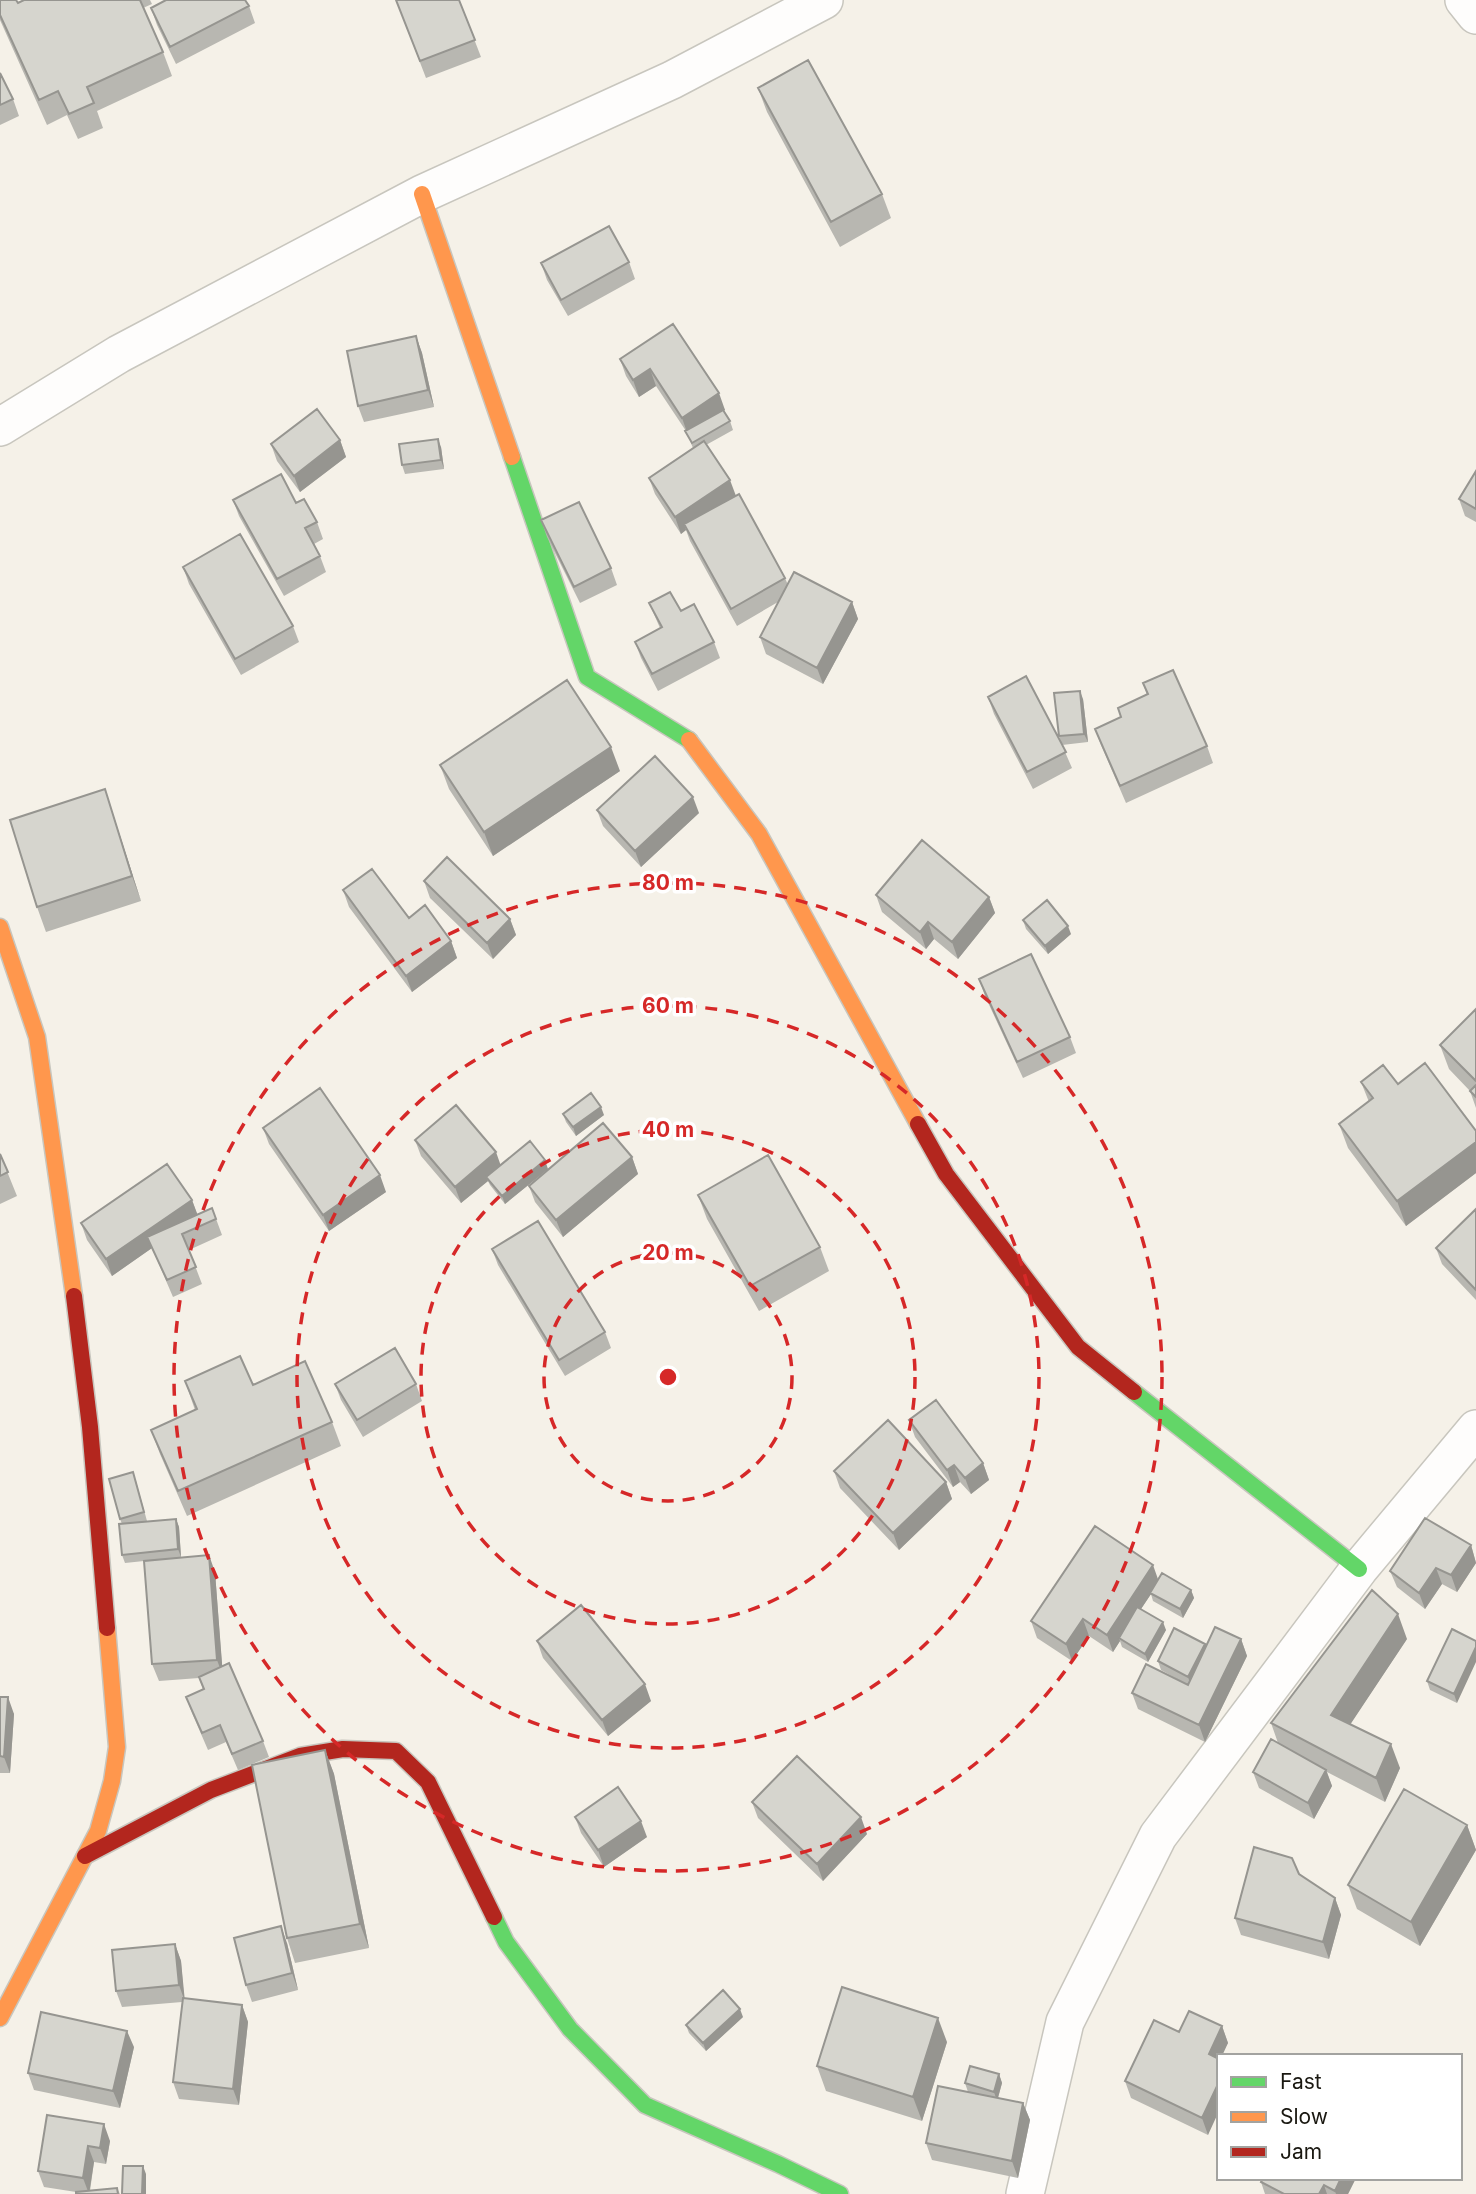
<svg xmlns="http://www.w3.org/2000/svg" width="1476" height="2194" font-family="Inter,sans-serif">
  <rect width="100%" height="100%" fill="#f5f1e8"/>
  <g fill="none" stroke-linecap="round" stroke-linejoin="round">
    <defs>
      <path id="street" d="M1464 0 1476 15
        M0 427 119 354 422 194 672 80 824 0
        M1025 2194 1065 2022 1158 1836 1359 1569 1476 1429"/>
      <path id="fast" d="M512 457 587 677 689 740
        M1134 1392 1359 1569
        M494 1917 506 1942 570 2029 645 2105 778 2164 840 2194"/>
      <path id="slow" d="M422 194 512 457
        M689 740 759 834 918 1124
        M0 927 37 1037 74 1296
        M0 2018 98 1831 112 1781 117 1747 107 1628"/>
      <path id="jam" d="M918 1124 946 1174 1078 1347 1134 1392
        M74 1296 90 1427 107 1628
        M85 1856 211 1790 300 1756 343 1749 396 1751 428 1782 494 1917"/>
    </defs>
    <use href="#street" stroke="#c8c6be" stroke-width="40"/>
    <use href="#fast" stroke="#c8c6be" stroke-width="19"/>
    <use href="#slow" stroke="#c8c6be" stroke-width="19"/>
    <use href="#jam" stroke="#c8c6be" stroke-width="19"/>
    <use href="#street" stroke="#fefdfc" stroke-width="37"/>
    <use href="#fast" stroke="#63d668" stroke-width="16"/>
    <use href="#slow" stroke="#ff974d" stroke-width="16"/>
    <use href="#jam" stroke="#b3261e" stroke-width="16"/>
  </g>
  <path fill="#b8b7b1" d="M0 0 18 3 24 0H150L152 4 143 8 163 52 172 76 97 111 103 128 78 139 67 115 47 125 0 20Z
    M396 0H459L481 57 426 78Z
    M249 6 255 23 176 64 157 25 151 8Z
    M0 73 13 99 19 116 0 125Z
    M758 88 882 194 891 218 840 247 767 112Z
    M629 262 635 279 568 316 547 280 541 263Z
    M673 324 725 410 723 411 730 421 733 430 706 445 735 496 785 578 788 585 852 602 858 619 823 684 766 654 760 637 778 602 737 626 690 541 686 530 681 534 655 494 649 478 693 448 686 431 656 386 639 397 626 376 620 359Z
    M416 336 422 353 434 407 364 422 358 406Z
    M340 440 346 457 300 492 277 461 271 444Z
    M441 447 444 469 405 474 402 465Z
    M1476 471V522L1465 516 1459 499Z
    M233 500 296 503 317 522 323 539 314 544 320 556 326 572 284 596 239 516Z
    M541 520 611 568 617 585 580 603 547 537Z
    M183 567 293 626 299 642 241 675 189 584Z
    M649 603 714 642 720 658 658 691 641 658 635 642 660 628Z
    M1143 683 1207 746 1213 763 1126 803 1101 745 1095 729 1121 717 1147 695Z
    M988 697 1061 742 1059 736 1083 699 1088 742 1062 745 1072 768 1033 789 994 714Z
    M440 765 620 771 493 856 449 789Z
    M597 810 699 813 641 867 603 826Z
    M113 814 141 901 46 932 37 907Z
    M424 881 510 919 516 935 493 959 430 898Z
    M343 890 409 918 451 941 457 958 412 992 349 907Z
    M876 895 989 897 995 913 958 959 934 939 926 949 882 912Z
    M1023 920 1071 934 1048 954 1026 929Z
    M979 979 1070 1037 1076 1053 1023 1078 985 996Z
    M1476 1009V1108L1470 1091 1449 1069 1440 1045Z
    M1361 1082 1398 1084 1476 1131V1173L1406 1226 1348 1148 1339 1124 1369 1102Z
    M563 1114 604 1115 576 1136 566 1122Z
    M263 1128 386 1192 329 1231 269 1144Z
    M415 1140 501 1165 548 1169 505 1204 490 1185 488 1181 461 1203 421 1156Z
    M0 1154 17 1196 0 1204Z
    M632 1157 638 1174 563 1237 535 1202 529 1186Z
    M698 1195 820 1247 829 1271 759 1311 707 1219Z
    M192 1200 197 1214 212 1208 222 1235 189 1250 202 1284 173 1297 152 1248 112 1276 87 1240 81 1223Z
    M1476 1209V1300L1442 1264 1436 1248Z
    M492 1249 605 1332 611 1348 565 1376 498 1265Z
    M185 1381 253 1385 332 1422 341 1446 187 1516 160 1454 151 1430 195 1410Z
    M335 1384H416L422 1401 363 1437 341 1400Z
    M909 1420 983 1463 989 1480 971 1494 960 1482 953 1487 915 1437Z
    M834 1471 946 1482 952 1499 899 1550 840 1488Z
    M136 1481 147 1521 142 1522 176 1519 179 1527 181 1557 215 1572 222 1666 263 1741 269 1757 238 1770 226 1742 208 1750 192 1713 186 1697 203 1689 199 1678 159 1681 152 1664 144 1561 125 1563 122 1555V1524L120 1519Z
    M1471 1545 1476 1563 1457 1592 1442 1584 1425 1609 1397 1587 1390 1571Z
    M1158 1579 1191 1590 1194 1598 1183 1618 1153 1601 1151 1594 1141 1609 1166 1630 1148 1662 1122 1647 1120 1641 1113 1652 1089 1636 1072 1661 1037 1638 1031 1621Z
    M1452 1629 1457 1703 1430 1690 1427 1681Z
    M1241 1639 1247 1656 1205 1742 1138 1709 1132 1693 1188 1685 1161 1670 1158 1661 1205 1644 1206 1647Z
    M1407 1639 1350 1724 1400 1768 1385 1802 1327 1772 1332 1786 1314 1819 1259 1788 1253 1772 1278 1743 1271 1723Z
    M537 1641 651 1701 608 1736 543 1658Z
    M0 1697 14 1714 10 1773H0Z
    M325 1750 334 1774 369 1948 295 1963 287 1938Z
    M752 1802 867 1834 823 1881 758 1818Z
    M575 1817 647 1837 604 1867 581 1833Z
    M1467 1825 1476 1850 1420 1946 1357 1909 1348 1885Z
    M1299 1874 1335 1898 1341 1915 1329 1959 1241 1935 1235 1918Z
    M287 1943 298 1990 252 2002 246 1985Z
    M175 1944 181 1961 184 1999 242 2005 248 2022 239 2105 179 2099 173 2082 182 2002 122 2007 116 1991Z
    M743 2017 706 2051 689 2033 686 2025Z
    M1222 2026 1228 2043 1219 2056 1208 2135 1131 2098 1125 2081 1179 2032Z
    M947 2042 922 2121 826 2091 817 2066Z
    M134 2047 120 2108 34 2090 28 2073Z
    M999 2074 1002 2083 998 2098 1023 2103 1030 2120 1018 2178 932 2160 926 2143 968 2092 965 2083Z
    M47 2115 110 2141 106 2164 94 2162 90 2191 117 2188 120 2194H76V2192L44 2187 38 2171Z
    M1356 2178 1348 2194H1265L1261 2182Z"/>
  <path fill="#969590" d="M416 336 422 353 434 407 428 390Z
    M650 369 656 386 639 397 633 380Z
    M719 393 725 410 688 435 682 418Z
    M438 439 441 447 444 469 441 460Z
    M340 440 346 457 300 492 294 476Z
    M730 480 736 496 684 524 686 530 681 534 675 517Z
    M852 602 858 619 823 684 817 668Z
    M1080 691 1083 699 1088 742 1084 734Z
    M611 747 620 771 493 856 484 832Z
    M105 789 113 814 141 901 132 876Z
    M693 797 699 813 641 867 635 851Z
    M989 897 995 913 958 959 952 942Z
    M510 919 516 935 493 959 487 943Z
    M928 922 934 939 926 949 920 932Z
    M1068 926 1071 934 1048 954 1045 946Z
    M451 941 457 958 412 992 406 976Z
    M601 1107 604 1115 576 1136 573 1127Z
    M1476 1142V1173L1406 1226 1397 1201Z
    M496 1152 502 1169 486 1177 488 1181 461 1203 455 1187Z
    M632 1157 638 1174 563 1237 556 1220Z
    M545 1160 548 1169 505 1204 502 1196Z
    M380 1175 386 1192 329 1231 323 1215Z
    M192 1200 198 1216 147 1237 152 1248 112 1276 106 1259Z
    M983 1463 989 1480 971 1494 965 1478Z
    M954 1465 960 1482 953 1487 947 1470Z
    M946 1482 952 1499 899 1550 893 1533Z
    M176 1519 179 1527 181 1557 178 1549Z
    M1471 1545 1476 1563 1457 1592 1451 1575Z
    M209 1555 215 1572 223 1676 217 1660Z
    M1153 1565 1159 1582 1121 1639 1119 1638 1120 1641 1113 1652 1107 1635Z
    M1436 1568 1442 1584 1425 1609 1419 1593Z
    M1191 1590 1194 1598 1183 1618 1180 1609Z
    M1398 1614 1407 1639 1340 1740 1331 1715Z
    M1083 1619 1089 1636 1072 1661 1066 1644Z
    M1163 1622 1166 1630 1148 1662 1145 1654Z
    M1241 1639 1247 1656 1205 1742 1199 1725Z
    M1205 1644 1208 1652 1191 1686 1188 1677Z
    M1476 1647V1662L1457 1703 1454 1694Z
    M645 1684 651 1701 608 1736 602 1720Z
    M8 1697 14 1714 10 1773 4 1757Z
    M1391 1744 1400 1768 1385 1802 1376 1778Z
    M325 1750 334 1774 369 1948 360 1924Z
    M1326 1770 1332 1786 1314 1819 1308 1803Z
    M861 1817 867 1834 823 1881 817 1864Z
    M641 1821 647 1837 604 1867 598 1850Z
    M1467 1825 1476 1850 1420 1946 1411 1922Z
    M1335 1898 1341 1915 1329 1959 1323 1942Z
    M281 1926 287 1943 298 1990 292 1973Z
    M175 1944 181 1961 185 2002 179 1985Z
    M242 2005 248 2022 239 2105 233 2089Z
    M740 2009 743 2017 706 2051 703 2043Z
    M938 2018 947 2042 922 2121 913 2097Z
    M1222 2026 1228 2043 1222 2056H1219V2064L1209 2054Z
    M127 2031 134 2047 120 2108 113 2091Z
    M999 2074 1002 2083 997 2101 994 2092Z
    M1219 2082V2111L1208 2135 1202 2118Z
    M1023 2103 1030 2120 1018 2178 1012 2161Z
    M104 2124 110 2141 106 2164 100 2148Z
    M88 2146 94 2162 89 2194 83 2178Z
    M143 2166 146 2174V2194H142Z
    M1341 2178H1356L1348 2194H1336L1335 2191Z
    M1324 2185 1327 2194H1319Z"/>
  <path fill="#d6d5ce" stroke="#969590" stroke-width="2" d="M0 0H16L18 3 24 0H140L163 52 87 87 94 103 69 114 58 91 39 100 0 15Z
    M166 0H245L249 6 170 47 151 8Z
    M396 0H459L475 40 420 61Z
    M808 60 882 194 831 222 758 88Z
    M0 73 13 99 0 105Z
    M609 226 629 262 561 300 541 263Z
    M673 324 719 393 682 418 650 369 633 380 620 359Z
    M416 336 428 390 358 406 347 351Z
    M317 409 340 440 294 476 271 444Z
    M723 410 730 421 692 443 685 431Z
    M438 439 441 460 402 465 399 444Z
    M704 441 730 480 675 517 649 478Z
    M1476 471V509L1459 499Z
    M281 474 296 503 304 499 317 522 305 528 320 556 277 579 233 500Z
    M739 494 785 578 731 609 684 524Z
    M579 502 611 568 574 587 541 520Z
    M240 534 293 626 235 659 183 567Z
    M794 572 852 602 817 668 760 637Z
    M670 592 681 611 694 604 714 642 652 674 635 642 662 627 649 603Z
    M1173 670 1207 746 1120 786 1095 729 1121 717 1118 708 1148 694 1143 683Z
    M1026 676 1066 752 1027 772 988 697Z
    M567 680 611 747 484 832 440 765Z
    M1080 691 1084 734 1059 736 1054 693Z
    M655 756 693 797 635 851 597 810Z
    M105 789 132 876 37 907 10 820Z
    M922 840 989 897 952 942 928 922 920 932 876 895Z
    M447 857 510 919 487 943 424 881Z
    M372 869 409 918 425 905 451 941 406 976 343 890Z
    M1047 900 1068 926 1045 946 1023 920Z
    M1031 954 1070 1037 1017 1062 979 979Z
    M1476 1009V1081L1440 1045Z
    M1425 1063 1476 1131V1142L1397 1201 1339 1124 1373 1098 1361 1082 1383 1065 1398 1084Z
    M1476 1085V1097L1470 1091Z
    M320 1088 380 1175 323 1215 263 1128Z
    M591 1093 601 1107 573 1127 563 1114Z
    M456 1105 496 1152 455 1187 415 1140Z
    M603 1123 632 1157 556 1220 529 1186Z
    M530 1141 545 1160 502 1196 486 1177Z
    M0 1154 8 1172 0 1176Z
    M768 1155 820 1247 750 1286 698 1195Z
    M167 1164 192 1200 106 1259 81 1223Z
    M212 1208 216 1219 182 1234 196 1267 167 1280 147 1237Z
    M1476 1209V1290L1436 1248Z
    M538 1221 605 1332 559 1360 492 1249Z
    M395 1348 416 1384 357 1420 335 1384Z
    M240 1356 253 1385 305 1361 332 1422 178 1491 151 1430 197 1409 185 1381Z
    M936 1400 983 1463 965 1478 954 1465 947 1470 909 1420Z
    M888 1420 946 1482 893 1533 834 1471Z
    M133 1472 144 1512 120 1519 109 1479Z
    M1425 1518 1471 1545 1451 1575 1436 1568 1419 1593 1390 1571Z
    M176 1519 178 1549 122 1555 119 1524Z
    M1095 1526 1153 1565 1107 1635 1083 1619 1066 1644 1031 1621Z
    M209 1555 217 1660 152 1664 144 1561Z
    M1162 1573 1191 1590 1180 1609 1150 1593Z
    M1372 1590 1398 1614 1331 1715 1391 1744 1376 1778 1271 1723Z
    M581 1605 645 1684 602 1720 537 1641Z
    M1137 1607 1163 1622 1145 1654 1119 1638Z
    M1215 1627 1241 1639 1199 1725 1132 1693 1146 1664 1188 1685Z
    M1174 1628 1205 1644 1188 1677 1158 1661Z
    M1452 1629 1476 1641V1647L1454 1694 1427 1681Z
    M229 1663 263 1741 232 1754 220 1725 202 1733 186 1697 204 1689 199 1677Z
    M0 1697H8L4 1757 0 1756Z
    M1271 1739 1326 1770 1308 1803 1253 1772Z
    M325 1750 360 1924 287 1938 252 1765Z
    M797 1756 861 1817 817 1864 752 1802Z
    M618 1787 641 1821 598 1850 575 1817Z
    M1404 1789 1467 1825 1411 1922 1348 1885Z
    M1254 1847 1292 1858 1299 1874 1335 1898 1323 1942 1235 1918Z
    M281 1926 292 1973 246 1985 234 1938Z
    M175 1944 179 1985 116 1991 112 1950Z
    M842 1987 938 2018 913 2097 817 2066Z
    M723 1990 740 2009 703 2043 686 2025Z
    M183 1998 242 2005 233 2089 173 2082Z
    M1189 2011 1222 2026 1209 2054 1219 2059V2082L1202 2118 1125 2081 1154 2020 1179 2032Z
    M41 2012 127 2031 113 2091 28 2073Z
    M970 2066 999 2074 994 2092 965 2083Z
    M938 2086 1023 2103 1012 2161 926 2143Z
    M47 2115 104 2124 100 2148 88 2146 83 2178 38 2171Z
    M123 2166H143L142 2194H122Z
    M1263 2178H1341L1335 2191 1324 2185 1319 2194H1284L1261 2182Z
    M117 2188 118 2194H76V2192Z"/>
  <g fill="none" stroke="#d62828" stroke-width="3.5" stroke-dasharray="12 9">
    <circle cx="668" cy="1377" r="124"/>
    <circle cx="668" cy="1377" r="247"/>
    <circle cx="668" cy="1377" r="371"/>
    <circle cx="668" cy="1377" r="494"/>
  </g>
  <circle cx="668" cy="1377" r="10" fill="#d62828" stroke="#fff" stroke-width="3.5"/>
  <g font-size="21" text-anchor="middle" font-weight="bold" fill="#d62828" stroke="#fff" stroke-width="7" stroke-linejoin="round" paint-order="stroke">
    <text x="668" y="890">80 m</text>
    <text x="668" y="1013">60 m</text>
    <text x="668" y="1137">40 m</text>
    <text x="668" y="1260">20 m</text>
  </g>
  <rect x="1217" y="2054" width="245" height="126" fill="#ffffff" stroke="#a3a3a0" stroke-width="2"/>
  <rect x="1231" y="2077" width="35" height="10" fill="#63d668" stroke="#a3a3a0" stroke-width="2"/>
  <text x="1280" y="2089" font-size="21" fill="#1a1811">Fast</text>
  <rect x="1231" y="2112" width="35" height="10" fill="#ff974d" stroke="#a3a3a0" stroke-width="2"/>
  <text x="1280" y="2124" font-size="21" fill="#1a1811">Slow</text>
  <rect x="1231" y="2147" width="35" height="10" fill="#b3261e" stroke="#a3a3a0" stroke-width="2"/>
  <text x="1280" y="2159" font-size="21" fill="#1a1811">Jam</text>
</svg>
